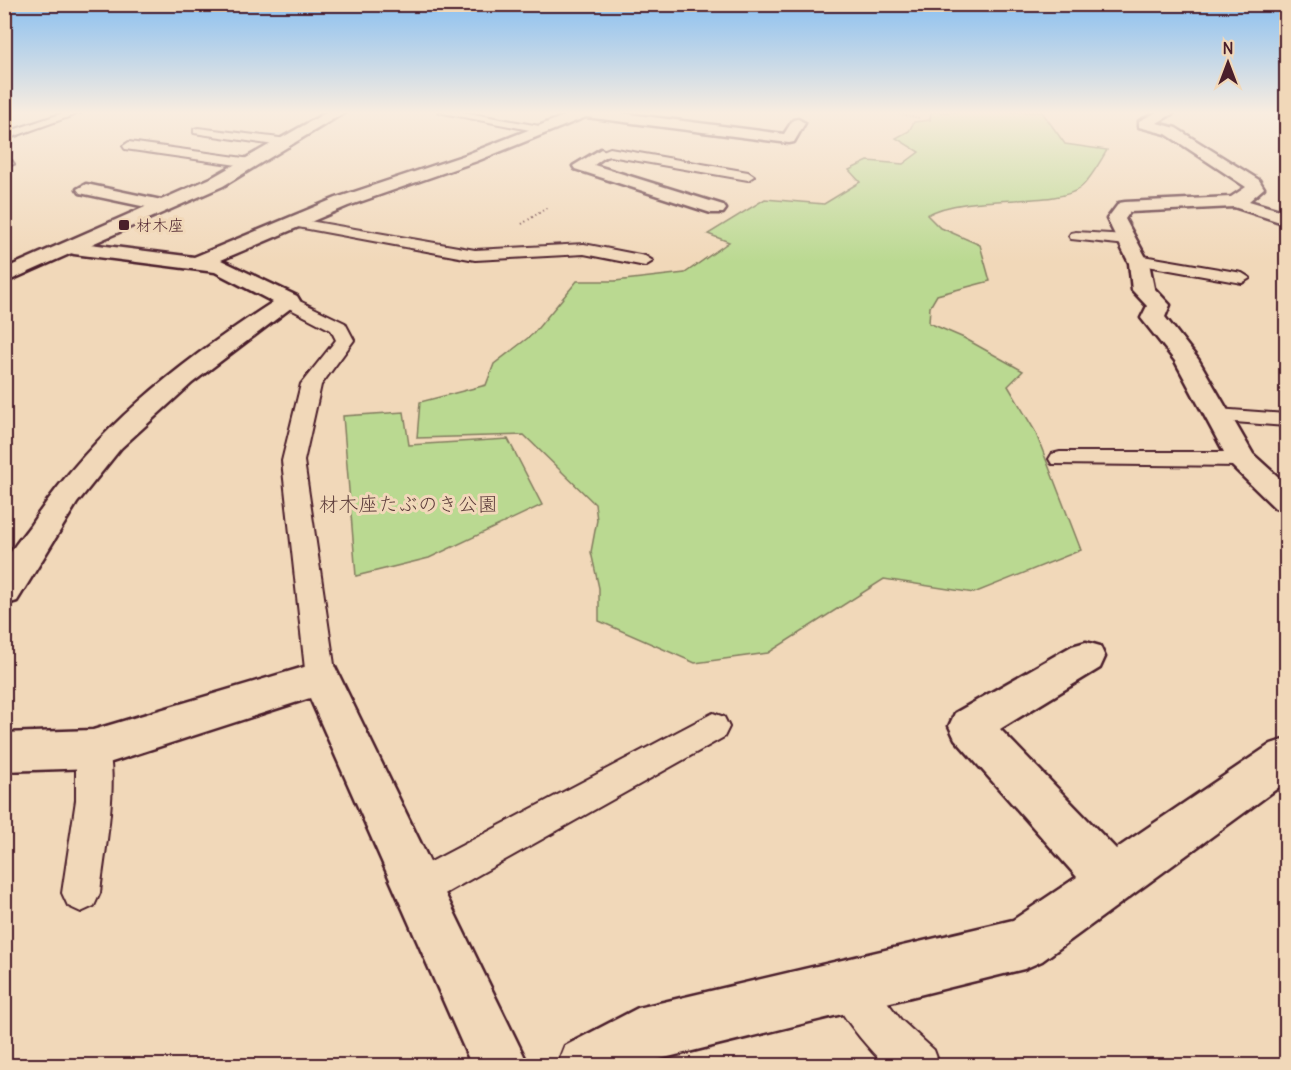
<svg xmlns="http://www.w3.org/2000/svg" width="1291" height="1070" font-family="Delius,'Klee One',sans-serif">
  <rect width="100%" height="100%" fill="#f1d8b9"/>
  <filter id="ink" filterUnits="userSpaceOnUse"><feTurbulence type="fractalNoise" baseFrequency=".0167" numOctaves="2"/><feDisplacementMap in="SourceGraphic" scale="12" xChannelSelector="R" yChannelSelector="G"/><feConvolveMatrix kernelMatrix="1 2 1 2 8 2 1 2 1" color-interpolation-filters="sRGB"/></filter>
  <g filter="url(#ink)">
    <path fill="#bad991" stroke="#827c5e" stroke-width="1.5" d="M931 112H1042L1065 144 1107 150C1100 162 1090 180 1080 188 1055 208 967 192 927 215L939 227 980 245 990 281 937 295 930 307 929 323 964 338 1023 371 1008 386 1035 431 1081 550 974 593 884 579 768 653 695 663 599 621V588L591 552 597 520 595 504 524 435 417 438 420 402 486 385 494 364 533 334 577 281H615L685 273 729 242 708 234 765 199 824 204 860 182 849 170 868 161 903 164 919 152 896 138 909 131 914 122 930 120Z
      M404 412 409 445 508 439 542 505 429 558 356 576 343 416Z"/>
    <g fill="none" stroke-linecap="round" stroke-linejoin="round">
      <defs>
        <path id="service" d="M66 112H82L4 140V133Z
          M438 112H463L545 127 551 130 545 133Z
          M198 128 288 139 294 143 288 147 194 133V129Z
          M129 142 251 159 257 163 251 167 125 149 123 146Z
          M610 148 748 172 754 176 748 180 610 156 601 158 595 154Z
          M4 160 12 161 14 164 4 168Z
          M292 218 475 250 584 244 645 256 653 261 645 266 584 254 475 260 287 225 285 222 287 219Z
          M1076 232 1127 235 1135 240 1127 245 1071 239 1069 236 1071 233Z
          M1137 255 1242 273 1250 278 1242 283 1131 263 1129 260Z
          M289 296 345 323 354 340 321 385 304 461 336 678 332 687 321 690 310 687 306 678 282 461 301 384 336 340 331 330 283 305 280 301 283 297Z
          M1217 409 1286 414V426L1209 420 1206 415 1209 410Z
          M1060 452H1241L1249 454 1252 459 1249 464 1241 466 1052 464 1049 459 1052 454Z
          M713 713 724 717 729 727 724 737 432 901 419 907 406 901 400 888 406 875Z
          M93 734 105 739C121 772 104 854 100 893L94 906 81 912 68 906 62 893 76 800V749L81 739Z
          M848 964 863 970 901 1020 934 1050 940 1066H886C863 1043 840 1015 827 985L833 970Z"/>
        <path id="minor" d="M574 112H613L784 134 793 120 798 119 805 123 794 142 789 143 586 117 477 161 348 206 221 260 297 296 300 301 192 383 121 448 77 503 17 601 4 605C4 593 1 575 5 564 9 551 22 537 30 526 92 431 179 363 273 302L215 272 74 254 67 252 64 248 67 244 74 242 194 257 336 198 465 155Z
          M1157 112H1175L1157 123 1176 128 1259 180 1264 188 1249 201 1286 212V224L1234 207 1130 212 1125 219 1149 263 1154 288 1170 305 1165 317 1198 359 1253 454 1286 484V511L1275 508 1231 465 1175 361 1141 318 1147 306 1132 290 1129 263 1107 219 1119 203 1125 202 1231 197 1246 187 1166 134 1139 127V121Z
          M601 149 609 154 594 165 723 205 726 209 723 213H711L575 169 573 166Z
          M86 184 171 202 174 206 165 211 80 193 77 189Z
          M1086 642 1100 646 1105 657 1100 668 1000 729 1116 849 1271 744 1286 739V782L1042 961 1024 969 648 1062 641 1066H557L565 1046 638 1008 1013 920 1077 877 955 739 949 726 955 713 1072 646Z
          M321 662 335 667 529 1066H472L310 698 93 768 4 771V733L93 730Z"/>
        <path id="tertiary" d="M327 112H345L223 186 4 283V269L211 178Z"/>
      </defs>
      <use href="#service" stroke="#4a1f2b" stroke-width="4"/>
      <use href="#minor" stroke="#4a1f2b" stroke-width="5"/>
      <use href="#tertiary" stroke="#4a1f2b" stroke-width="5"/>
      <path stroke="#4a1f2b" stroke-width="1.5" stroke-dasharray="1 2" stroke-linecap="butt" d="M894 113 920 118"/>
      <path stroke="#4a1f2b" stroke-width="2" stroke-dasharray="1 3" stroke-linecap="butt" d="M522 224 548 207"/>
      <use href="#service" fill="#f1d8b9" fill-rule="evenodd"/>
      <use href="#minor" fill="#f1d8b9" fill-rule="evenodd"/>
      <use href="#tertiary" fill="#f1d8b9" fill-rule="evenodd"/>
    </g>
  </g>
  <linearGradient id="sky" x2="0" y2="1"><stop stop-color="#8bc0f0"/><stop offset="0.43" stop-color="#f9ede0"/><stop offset="1" stop-color="#f9ede0" stop-opacity="0"/></linearGradient>
  <rect width="1291" height="262" fill="url(#sky)"/>
  <rect fill="#4a1f2b" stroke="#f1d8b9" stroke-width="2" x="118" y="219" width="12" height="12" rx="3"/>
  <g text-anchor="middle" dominant-baseline="central" stroke-width="6" stroke-linejoin="round" paint-order="stroke">
    <g font-size="16" fill="#4a1f2b" stroke="#f1d8b9" text-anchor="start">
      <text x="136" y="225">材木座</text>
    </g>
    <g font-size="20" fill="#5b3b3a" stroke="#f1d8b9">
      <text x="408" y="503">材木座たぶのき公園</text>
    </g>
  </g>
  <rect width="1291" height="1070" fill="none" stroke="#f1d8b9" stroke-width="24"/>
  <rect x="12" y="12" width="1267" height="1046" fill="none" stroke="#4a1f2b" stroke-width="2" filter="url(#ink)"/>
  <g transform="translate(1228 63)" stroke="#f1d8b9" stroke-width="4.5" paint-order="stroke">
  <path d="M0-4.5L10 22L0 15L-10 22Z" fill="#4a1f2b"/>
  <text y="-9" font-size="16" font-weight="bold" text-anchor="middle" fill="#4a1f2b">N</text>
  </g>
</svg>
